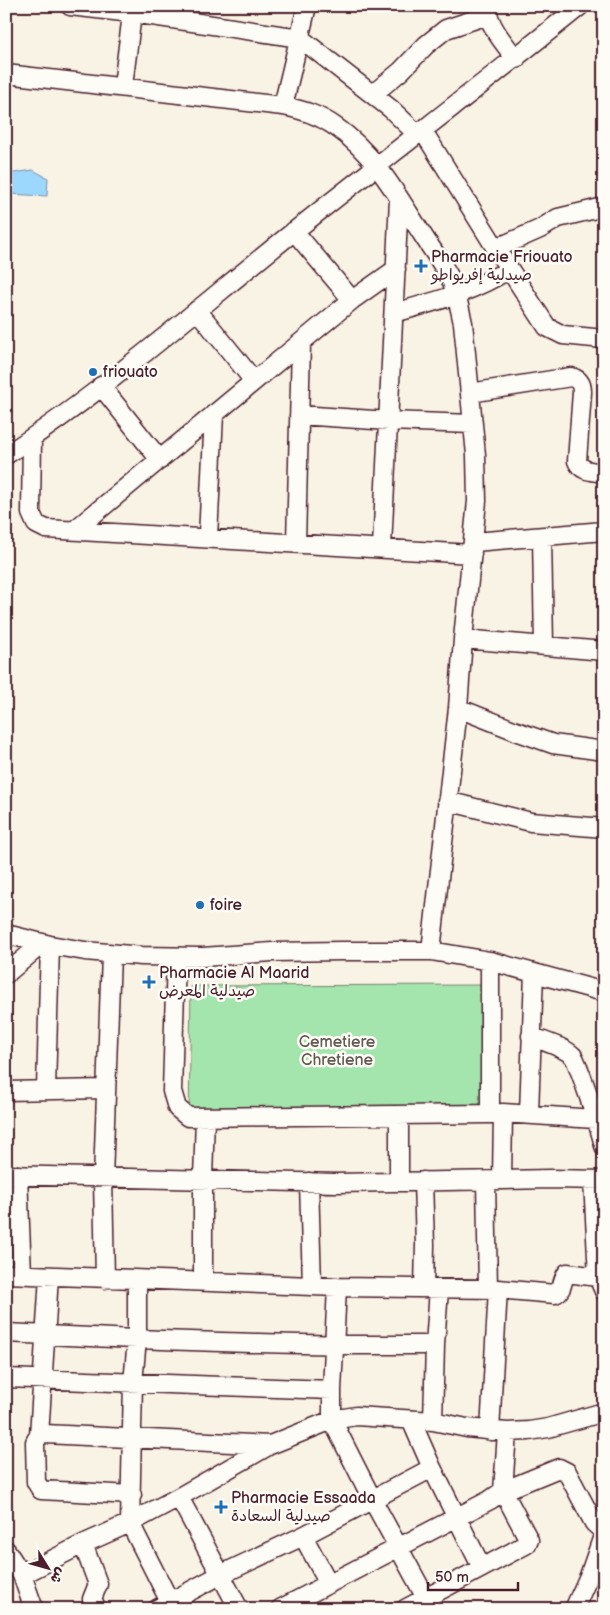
<svg xmlns="http://www.w3.org/2000/svg" width="610" height="1615" font-family="'Balsamiq Sans','Playpen Sans Arabic',sans-serif">
  <rect width="100%" height="100%" fill="#f9f3e5"/>
  <filter id="ink" filterUnits="userSpaceOnUse"><feTurbulence type="fractalNoise" baseFrequency=".02" numOctaves="2"/><feDisplacementMap in="SourceGraphic" scale="10" xChannelSelector="R" yChannelSelector="G"/><feConvolveMatrix kernelMatrix="1 2 1 2 8 2 1 2 1" color-interpolation-filters="sRGB"/></filter>
  <g filter="url(#ink)">
    <path fill="#a4e5ae" stroke="#77826c" d="M484 985 486 1117 189 1119 191 986Z"/>
    <path fill="#9cd8fd" stroke="#7b8ea9" d="M33 170 48 178 47 196 6 194V172L14 173Z"/>
    <g fill="none" stroke-linecap="round" stroke-linejoin="round">
      <defs>
        <path id="minor" d="M70 6 132 13 300 38 391 109 418 135
          M487 6C488 26 504 43 516 59
          M6 74 283 106C303 110 319 115 336 127 374 153 397 195 422 234 432 250 444 265 452 282 457 295 460 309 463 323L476 455 477 501 463 639 458 708 431 951
          M123 86 133 6
          M373 94 401 71 426 45 446 29 488 15
          M283 106 307 6
          M423 131 495 247 547 327 563 335 604 339
          M294 231 352 300
          M495 247 506 244 540 229 558 218 604 207
          M197 310 254 381
          M394 313C433 302 474 292 509 269
          M101 386 160 460
          M470 393 571 377C579 379 582 384 582 392L577 461C581 472 593 471 604 473
          M299 415 389 421 472 424
          M32 438 31 513 36 524 46 529 472 554
          M6 455C107 389 198 308 292 233 388 156 485 83 580 6
          M76 529 352 300 396 269
          M208 537 214 414
          M542 537 544 645
          M474 542 604 531
          M296 543 301 344
          M382 547 399 199
          M463 639 604 651
          M458 708 516 731 553 744 604 751
          M447 801 531 822 604 828
          M6 934 50 945 85 951 142 956 203 957 272 952 342 951H431L490 961 604 992
          M176 957 172 1091 177 1108 188 1117 490 1114 503 1113 595 1119
          M490 961V1114
          M6 974 43 943
          M531 1036C544 1042 563 1046 573 1056 578 1062 602 1135 604 1146
          M46 1089 50 945
          M6 1091 105 1089
          M529 1113 534 973
          M6 1175 337 1183 550 1179 604 1180
          M18 1175 22 1274
          M502 1180 503 1113
          M593 1180 598 1277 604 1291
          M423 1181 425 1245 424 1288
          M486 1181 488 1289
          M309 1182 312 1285
          M399 1182V1116
          M6 1274 337 1287 498 1289 555 1294C564 1290 561 1280 567 1273L598 1277
          M105 1279 103 1178 111 955
          M137 1280V1339L133 1383 130 1523 170 1602
          M203 1282V1179L205 1117
          M6 1333C149 1340 292 1346 435 1345L433 1421
          M435 1345 439 1289
          M6 1378 332 1390 337 1287
          M332 1390V1420L372 1499 426 1598
          M411 1420 432 1468
          M490 1431 498 1289
          M39 1436 49 1276
          M132 1495 41 1490 36 1482 35 1442C37 1437 40 1435 45 1434L270 1445
          M179 1497 239 1609
          M303 1536 329 1584
          M83 1544 98 1584 92 1599 97 1609
          M6 1550 22 1575 34 1609
          M22 1575 83 1544 130 1523 179 1497 270 1445 332 1420 356 1416 433 1421 467 1428 507 1432 529 1431 548 1428 604 1412
          M157 1609 220 1575 303 1536 432 1468 482 1568
          M280 1609 490 1500 503 1491 507 1432
          M405 1609 527 1544 529 1540 503 1491 559 1468 567 1472 594 1523 604 1532
          M574 1609 589 1576 604 1533"/>
      </defs>
      <use href="#minor" stroke="#4a1f2b" stroke-width="21"/>
      <use href="#minor" stroke="#fdfcf7" stroke-width="18"/>
    </g>
  </g>
  <g fill="#1f6fb2" stroke="#fdfcf7" stroke-width="2">
    <path d="M418.5 258.5h5v5h5v5h-5v5h-5v-5h-5v-5h5z"/>
    <circle cx="93" cy="372" r="5"/>
    <circle cx="200" cy="905" r="5"/>
    <path d="M146.5 974.5h5v5h5v5h-5v5h-5v-5h-5v-5h5z"/>
    <path d="M218.5 1499.5h5v5h5v5h-5v5h-5v-5h-5v-5h5z"/>
  </g>
  <g text-anchor="middle" dominant-baseline="central" stroke-width="5" stroke-linejoin="round" paint-order="stroke">
    <g font-size="16" fill="#4a1f2b" stroke="#fdfcf7" text-anchor="start">
      <text x="431" y="257">Pharmacie Friouato<tspan x="431" dy="18">صيدلية إفريواطو</tspan></text>
      <text x="103" y="372">friouato</text>
      <text x="210" y="905">foire</text>
      <text x="159" y="973">Pharmacie Al Maarid<tspan x="159" dy="18">صيدلية المعرض</tspan></text>
      <text x="231" y="1498">Pharmacie Essaada<tspan x="231" dy="18">صيدلية السعادة</tspan></text>
    </g>
    <g font-size="16" fill="#655a52" stroke="#fdfcf7">
      <text x="337" y="1042">Cemetiere<tspan x="337" dy="18">Chretiene</tspan></text>
    </g>
  </g>
  <rect width="610" height="1615" fill="none" stroke="#fdfcf7" stroke-width="25"/>
  <rect x="12" y="12" width="585" height="1590" fill="none" stroke="#4a1f2b" stroke-width="2" filter="url(#ink)"/>
  <g transform="translate(48 1568) rotate(127)" stroke="#fdfcf7" stroke-width="4" paint-order="stroke">
  <path d="M0-4L9 19L0 12L-9 19Z" fill="#4a1f2b"/>
  <text y="-8" font-size="14" font-weight="bold" text-anchor="middle" fill="#4a1f2b">ش</text>
  </g>
  <path d="M428 1582v8h90v-8" fill="none" stroke="#4a1f2b" stroke-width="2.5"/>
  <text x="435" y="1582" font-size="15" fill="#4a1f2b" stroke="#fdfcf7" stroke-width="4" paint-order="stroke">50 m</text>
</svg>
